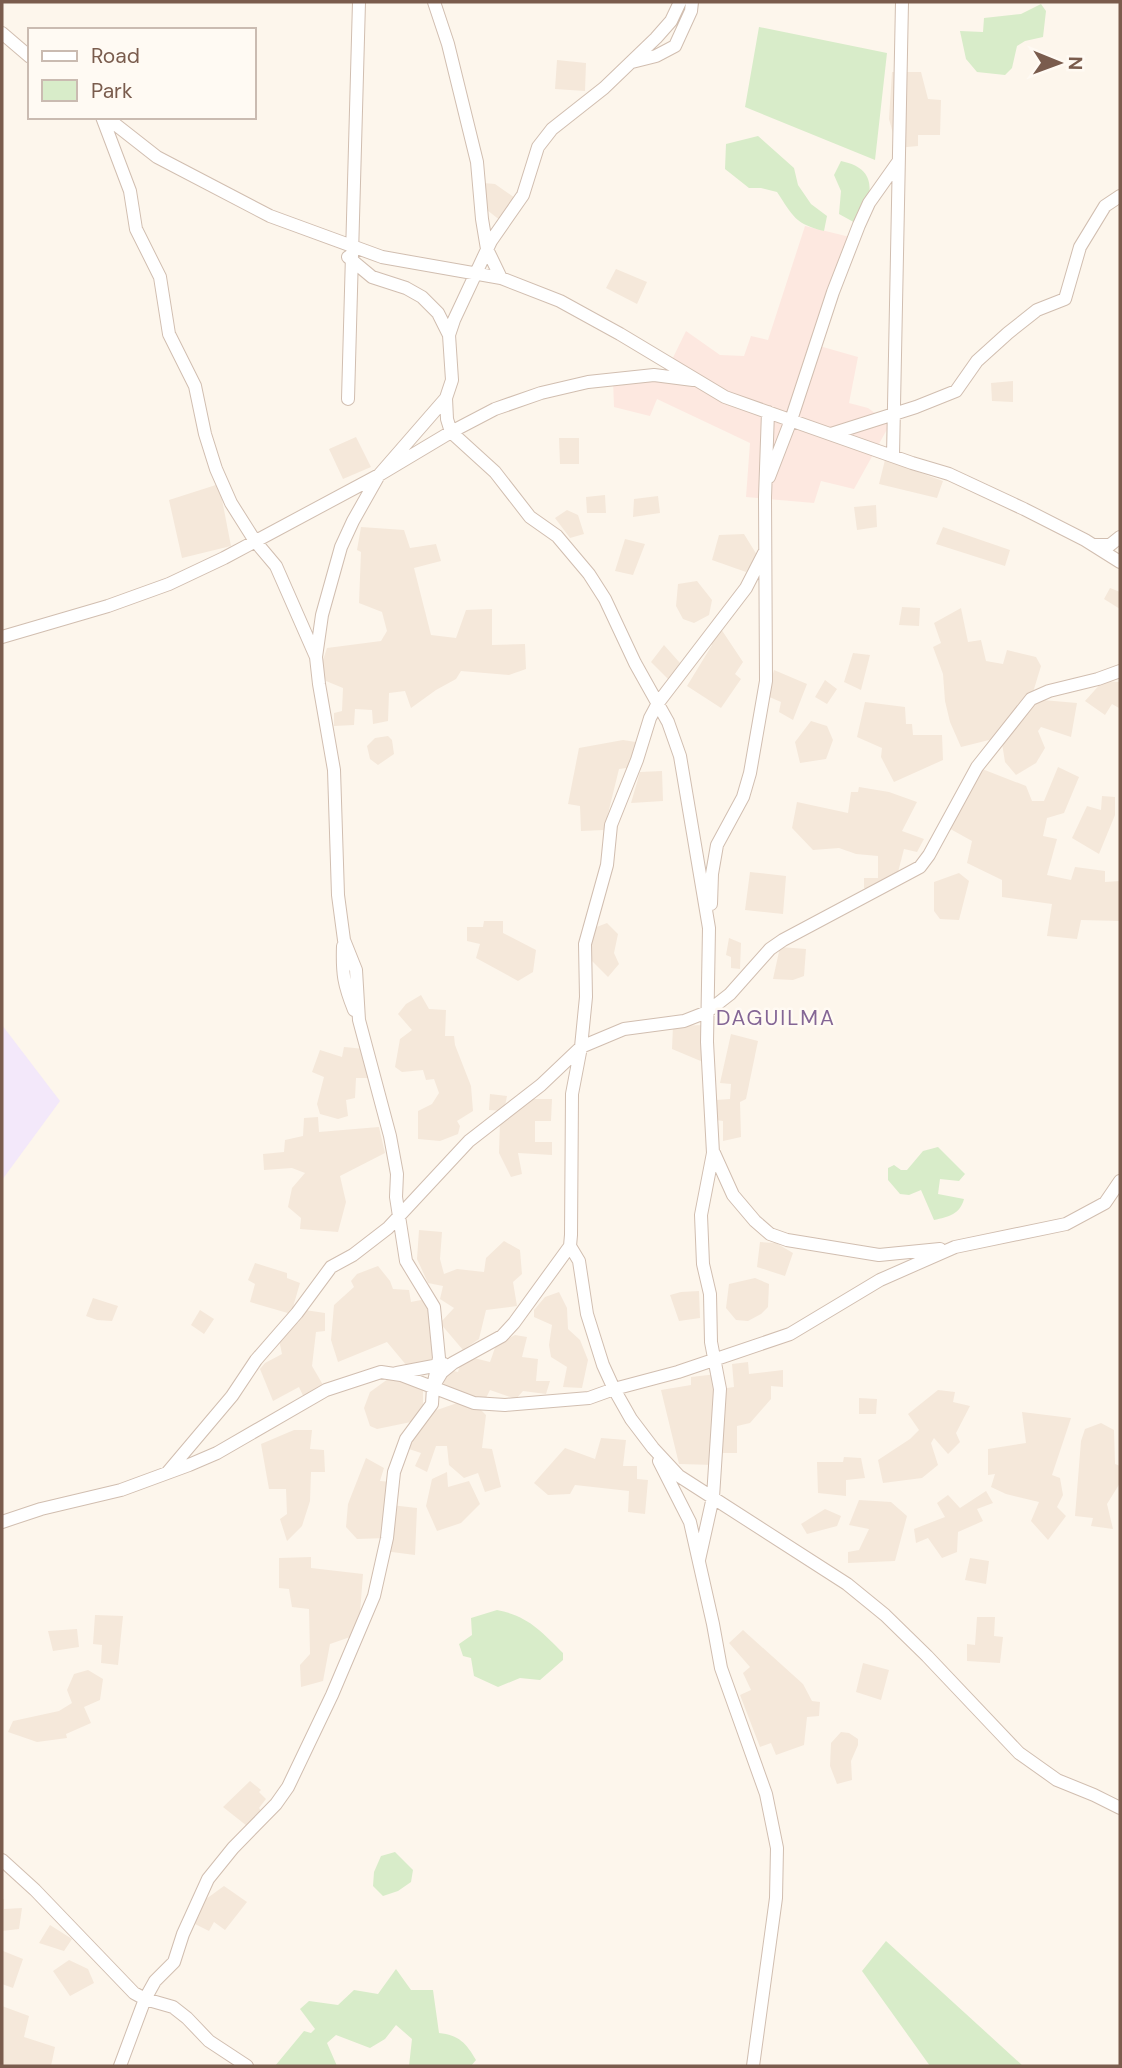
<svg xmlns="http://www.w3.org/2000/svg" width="1122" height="2068" font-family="'DM Sans',sans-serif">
  <rect width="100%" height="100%" fill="#fdf6ec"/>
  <path fill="#f5e8da" d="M557 60 586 63 585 91 555 89Z
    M892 72H921L928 99 941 100 940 135H918V146L897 148 889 119Z
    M483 183 495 184 515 198 501 221 487 210Z
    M616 269 647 282 637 304 606 288Z
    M1013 381V402L992 401 991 383Z
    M356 437 371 467 343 479 329 449Z
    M559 438H579V464H560Z
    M885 460 943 481 937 498 879 484Z
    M219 484 231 546 182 558 169 500Z
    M605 495 606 513H587L586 497Z
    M658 496 660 513 633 517 634 499Z
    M876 505 877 527 857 530 854 507Z
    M567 510 578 515 584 534 570 538 555 518Z
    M361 527 404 530 410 548 436 544 441 561 414 568 431 635 456 638 466 610 492 609V645L525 644 526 669 509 675 461 671 456 679 436 690 411 708 405 691 389 693 388 721 373 724 372 710 355 709 354 725 334 726V713L342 711 343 688 326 681 321 666 327 648 381 641 387 631 382 612 359 603 361 552 357 550Z
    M943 527 1010 550 1005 566 936 544Z
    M744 534 757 555 746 572 712 560 719 535Z
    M625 539 645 544 633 575 615 571Z
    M697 581 712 600 709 615 694 623 683 619 676 606 678 584Z
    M1110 588 1120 592V609L1104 599Z
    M902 607 920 608 919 626 899 625Z
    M961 608 968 642 981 640 986 661 1003 664 1007 650 1036 657 1041 666 1031 699 1077 703 1071 737 1041 727 1038 731 1045 748 1036 763 1016 775 1005 762 1001 737 961 747 950 722 945 701 943 674 933 647 941 643 934 623Z
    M719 626 743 662 735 674 741 679 721 708 687 686 712 645 706 639Z
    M664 645 680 663 668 679 651 662Z
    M853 653 870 655 861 690 844 682Z
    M774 670 807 684 793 720 779 712 781 702 767 696Z
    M825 680 837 689 827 704 815 697Z
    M1103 681 1120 682V707L1119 708 1112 704 1105 715 1085 701Z
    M865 702 905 707 906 724H912L913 735H942L943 760 894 782 881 757 882 748 857 737Z
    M811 721 827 726 833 740 826 759 800 763 795 742Z
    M388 736 392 740 394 754 378 765 370 759 367 746 375 738Z
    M623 740 642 743 634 767 619 769 604 830 581 831 580 806 568 804 579 748Z
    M977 767 1026 786 1032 801H1044L1058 767 1079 777 1064 813 1047 818 1043 836 1057 839 1047 875 1071 880 1075 867 1105 871V882L1120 881V921L1081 920 1077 939 1047 936 1052 904 1002 897V880L967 863 972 841 945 826Z
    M662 771 663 801 631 803 640 772Z
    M859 787 889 792 917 802 902 831 924 839 917 852 904 849 896 880 881 881 879 889 864 888V878H878V856L856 854 839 848 813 850 792 828 797 802 848 813 851 792H858Z
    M1102 796 1115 797V815L1099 854 1072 838 1087 806 1101 810Z
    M750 872 786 876 783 914 745 910Z
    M959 873 969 881 959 920 940 919 934 911V882Z
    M484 921H503V933L536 950 533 972 518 981 476 958 480 944 467 941V927H483Z
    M607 923 618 934 614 953 619 964 608 977 590 959 589 942 594 928Z
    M729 938 741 943 740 969 731 968V957L726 955Z
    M780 947 806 949 804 976 793 980 773 979Z
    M421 995 429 1009 446 1010 445 1036H454L455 1045 471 1086 473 1111 457 1121 460 1126 458 1134 440 1141 418 1139V1111L432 1104 439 1093 434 1079 426 1080 423 1070 402 1072 395 1067 400 1039 412 1030 398 1014 406 1004Z
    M704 1025 703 1062 672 1049 673 1026Z
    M731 1034 758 1041 746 1099 740 1102 741 1137 723 1141V1121L716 1120V1100L730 1099 731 1084 720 1083Z
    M344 1047 365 1049 367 1078H356L355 1098 346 1100 348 1116 338 1119 320 1114 317 1104 324 1077 312 1072 320 1050 342 1057Z
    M490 1094 507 1096 504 1111 489 1110Z
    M527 1099H552L551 1121H535V1142H552V1155L518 1153 522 1174 511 1177 499 1153 500 1122Z
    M318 1117 319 1132 379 1127 385 1153 340 1176 346 1202 338 1232 300 1229 301 1218 288 1207 292 1188 305 1173 292 1168 264 1170 263 1154 284 1152 285 1140 303 1136 304 1118Z
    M419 1230 442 1232 440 1259 444 1274 457 1269 484 1272 486 1258 504 1241 520 1250 522 1274 513 1282 517 1306 486 1310 479 1339 463 1350 440 1323 454 1308 440 1299 443 1286 428 1283 417 1259Z
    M760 1242 776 1243 793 1253 785 1276 757 1267Z
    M255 1263 287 1273V1278L300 1283 291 1314 250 1302 255 1284 248 1280Z
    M378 1266 390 1281 393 1289 409 1290 411 1302 426 1299 433 1323 432 1362 407 1366 387 1342 338 1362 331 1340 334 1305 354 1287 351 1281 357 1274Z
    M755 1278 769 1284 768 1307 761 1314 748 1321 736 1320 726 1308 729 1284Z
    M699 1291 700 1318 679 1321 670 1295 681 1292Z
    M559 1292 567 1308 568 1329 580 1340 588 1360 582 1388 563 1387 567 1367 551 1357 549 1345 552 1325 534 1317V1310L545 1297Z
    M93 1298 118 1306 112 1321 97 1320 86 1316Z
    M200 1310 214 1319 204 1334 191 1325Z
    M305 1310 325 1313V1331L316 1332 312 1366 326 1390 306 1402 299 1387 273 1401 260 1369 265 1363 282 1354 278 1335 289 1323H298Z
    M515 1335 527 1337 522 1357 538 1359 536 1381H550L546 1394 523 1391 516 1399 490 1390 485 1400 442 1386 450 1370 458 1372 461 1361 474 1358 490 1362 496 1345Z
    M748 1362 749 1374 783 1370V1387L771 1386V1399L750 1423 737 1426V1453H716L715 1465 679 1464 661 1390 691 1385V1377L717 1374 720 1389 734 1387 732 1364Z
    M388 1379 407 1381 423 1390V1411L411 1422 377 1429 370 1426 364 1408 370 1392Z
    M938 1390 955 1392 953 1402 970 1406 956 1433 960 1442 948 1454 934 1438 931 1443 938 1465 922 1478 883 1483 878 1460 910 1439 919 1430 908 1414Z
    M859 1398 877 1399 876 1414H859Z
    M466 1400 474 1403 486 1415 482 1448 492 1449 501 1487 485 1492 478 1473 464 1478 449 1465 447 1446H436L427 1472 415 1466 421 1453 409 1449 420 1426 434 1411Z
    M1022 1412 1071 1418 1052 1475 1060 1478 1063 1495 1057 1507 1066 1516 1048 1540 1031 1521 1039 1502 1006 1494 991 1487 995 1474 988 1475V1449L1026 1443Z
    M1101 1423 1114 1430 1115 1464 1120 1466V1483L1107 1504 1113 1529 1091 1526 1093 1518 1075 1516 1081 1441 1085 1429Z
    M294 1430H312L310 1449 324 1450 325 1472H311L310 1501 302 1526 287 1541 280 1519 287 1514 286 1489H269L261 1444Z
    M601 1438 626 1440 623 1466H637V1479L648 1480 645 1514 628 1512 629 1491 575 1485 570 1494 548 1495 534 1483 565 1448 595 1459Z
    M844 1457 861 1458 865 1478 846 1480V1496L818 1493 817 1462H843Z
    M366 1458 384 1468 380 1481 393 1482 391 1505 417 1508 415 1555 384 1551 387 1538 357 1539 346 1527 348 1504Z
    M447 1472 448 1487 469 1481 480 1504 461 1523 437 1531 426 1506 432 1479Z
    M986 1491 993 1503 977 1509 983 1521 958 1532 957 1552 942 1558 928 1538 916 1543 914 1529 945 1517 937 1503 948 1495 960 1508Z
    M859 1500 891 1502 907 1516 895 1561 848 1563V1552L859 1550 869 1529 849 1525Z
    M825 1509 841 1516 837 1526 807 1534 801 1524Z
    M311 1557V1568L363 1574 359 1626 353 1636 330 1644 323 1681 301 1687 300 1665 310 1654 309 1609 292 1607 289 1589 279 1588V1558Z
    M970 1558 989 1561 986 1584 965 1580Z
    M95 1615 123 1616 118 1665 101 1663 102 1645 93 1644Z
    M977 1617H995L994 1636 1003 1637 1000 1663 967 1661V1644L975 1645Z
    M77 1629 79 1647 53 1651 48 1631Z
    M743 1630 803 1684 812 1701 820 1702 819 1716 807 1717 804 1745 776 1755 771 1743 760 1747 740 1695 751 1690 743 1673 750 1667 729 1643Z
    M863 1663 889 1670 881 1700 856 1692Z
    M88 1670 103 1679 100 1700 84 1707 91 1723 66 1734 67 1738 37 1742 8 1732 13 1721 59 1711 72 1703 67 1690 74 1674Z
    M841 1732 849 1733 858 1739V1745L851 1761 852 1780 837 1784 830 1766 831 1743Z
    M250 1781 261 1790 259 1792 266 1799 259 1808 262 1812 247 1826 223 1807Z
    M224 1886 247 1902 225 1930 214 1922 209 1931 195 1924 206 1899Z
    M2 1899H4V1909L22 1908 19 1929 2 1931Z
    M50 1925 72 1939 64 1951 39 1943Z
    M3 1951 23 1959 13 1988 2 1984Z
    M69 1960 88 1969 94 1983 70 1996 53 1971Z
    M2 2006 29 2016 24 2037 55 2047 51 2066H2Z"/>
  <path fill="#fde8e0" d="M805 226 854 238 816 345 858 357 849 403 868 408 890 424 854 489 821 481 814 503 746 497 750 443 657 399 650 416 614 407 613 380 664 376 686 331 720 355 744 356 751 336 768 340Z"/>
  <path fill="#f3e8fa" d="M2 1025 60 1101 2 1180Z"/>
  <path fill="#d8ecc9" d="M1041 4 1046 11 1043 37 1025 41 1017 46 1012 68 1005 75 977 72 966 59 960 31 983 32 984 18 1021 14Z
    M759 27 887 53 875 160 745 107Z
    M758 136 794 168 798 185 811 204 827 216 824 231C795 224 793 216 777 192L761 188H749L725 169 726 144Z
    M841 161C881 169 871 197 859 225L839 214 841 191 834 175Z
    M938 1147 965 1174 959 1181 940 1179 938 1194 964 1199C960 1214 949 1217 934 1220L921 1190 909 1195 900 1194 888 1180V1168L894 1165 901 1170H907L923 1151Z
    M497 1610C528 1616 541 1631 563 1653V1660L540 1680 520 1678 498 1687 474 1676 471 1658 463 1656 459 1644 472 1635 471 1618Z
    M395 1852 413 1870 411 1882 398 1891 383 1896 373 1886 374 1872 381 1856Z
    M886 1941 1023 2066H930L862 1971Z
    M396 1969 411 1990H433L439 2033C459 2035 466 2043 476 2060L471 2066H409L412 2039 396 2025 385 2039 370 2048 336 2035 327 2043 337 2066H275L304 2031 311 2033 315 2029 300 2009 309 2001 338 2005 354 1990 378 1994Z"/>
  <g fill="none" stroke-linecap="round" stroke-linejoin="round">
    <defs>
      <path id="minor" d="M434 2 448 44 477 162 482 219 487 249 501 278
        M2 33 30 57
        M632 62 656 56 675 46 691 11 692 2
        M102 117 130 191 136 229 160 277 169 334 195 386 205 434 216 469 231 503 255 541 276 566 316 657
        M106 117 157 157 270 216 382 257 501 278 560 301 620 334 725 397 912 463 949 474 1024 509 1085 540 1120 562
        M348 257 372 277 406 288 422 297 438 313 449 335
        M446 398 447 419 451 432 495 472 530 517 557 536 589 574 605 599 635 663 668 722 680 756 709 928 707 1042 713 1153 701 1215 703 1264 710 1294 711 1342 720 1389 713 1497 699 1560
        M348 399 359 2
        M831 434 916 407 956 391 977 361 1008 333 1037 310 1065 299 1080 247 1105 206 1120 196
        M893 456 902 2
        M769 477 791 420 833 292 859 225 869 203 898 162
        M1093 545H1110L1120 537
        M2 637 108 606 169 584 224 558 379 475 451 432 495 409 541 393 588 382 654 375 693 380
        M711 904 712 874 717 845 743 797 750 773 766 681 765 497 768 412
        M343 946C342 974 344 985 354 1010
        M714 1153 733 1195 755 1221 770 1234 787 1240 879 1255 940 1249
        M570 1246 579 1261 587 1314 603 1365 614 1389 631 1419 653 1448 679 1476 847 1584 885 1615 927 1656 1019 1753 1057 1780 1094 1795 1120 1808
        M397 1373 444 1364
        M434 1382 439 1358 434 1307 406 1261 396 1197 397 1174 390 1136 359 1020 356 970 344 940 338 895 334 770 319 684 316 657 322 615 341 547 353 521 379 475 446 398 452 380 449 335 454 320 491 241 523 195 538 147 552 129 604 88 656 38 671 21 680 2
        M659 1461 690 1522 713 1624 721 1668 766 1794 777 1848 776 1898 753 2066
        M167 1473 232 1396 256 1360 297 1313 331 1267 353 1255 388 1228 469 1141 541 1085 581 1047 624 1029 684 1021 707 1012 730 994 770 949 783 940 920 867 929 855 977 767 1031 699 1049 691 1098 679 1120 671
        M2 1522 41 1509 121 1490 189 1465 217 1453 326 1390 381 1372 401 1375 474 1403 505 1405 589 1398 614 1389 678 1372 790 1334 880 1280 955 1247 1066 1224 1105 1203 1120 1181
        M2 1860 35 1890 134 1993 145 1999 173 2007 187 2018 209 2041 247 2066
        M120 2066 145 1999 155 1981 174 1962 183 1934 208 1879 233 1848 276 1804 288 1787 332 1695 374 1596 387 1538 394 1472 406 1439 432 1404 433 1387 442 1372 453 1363 502 1336 514 1323 570 1246 571 1235 572 1094 581 1047 586 997 585 944 607 865 611 825 637 760 650 718 658 703 746 588 764 553"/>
    </defs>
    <use href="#minor" stroke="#d1beb0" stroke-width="14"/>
    <use href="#minor" stroke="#fff" stroke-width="12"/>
  </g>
  <g text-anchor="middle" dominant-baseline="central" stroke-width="5" stroke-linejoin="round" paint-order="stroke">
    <g font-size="21" letter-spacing="2" fill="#846695" stroke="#fffaf3">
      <text x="776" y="1018">DAGUILMA</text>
    </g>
  </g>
  <rect width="1122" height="2068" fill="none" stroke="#7a5c4d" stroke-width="7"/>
  <rect x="28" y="28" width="228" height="91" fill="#fffaf3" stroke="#cabbb1" stroke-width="2"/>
  <rect x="42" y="51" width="35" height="10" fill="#ffffff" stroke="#cabbb1" stroke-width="2"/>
  <text x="91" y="63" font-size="21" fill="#7a5c4d">Road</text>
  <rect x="42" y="80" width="35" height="21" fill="#d8ecc9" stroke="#cabbb1" stroke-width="2"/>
  <text x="91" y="98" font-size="21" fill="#7a5c4d">Park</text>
  <g transform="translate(1059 63) rotate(91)" stroke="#fffaf3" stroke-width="5" paint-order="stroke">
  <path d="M0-5L12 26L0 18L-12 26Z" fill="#7a5c4d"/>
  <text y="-10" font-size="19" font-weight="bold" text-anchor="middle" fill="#7a5c4d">N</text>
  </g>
</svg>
